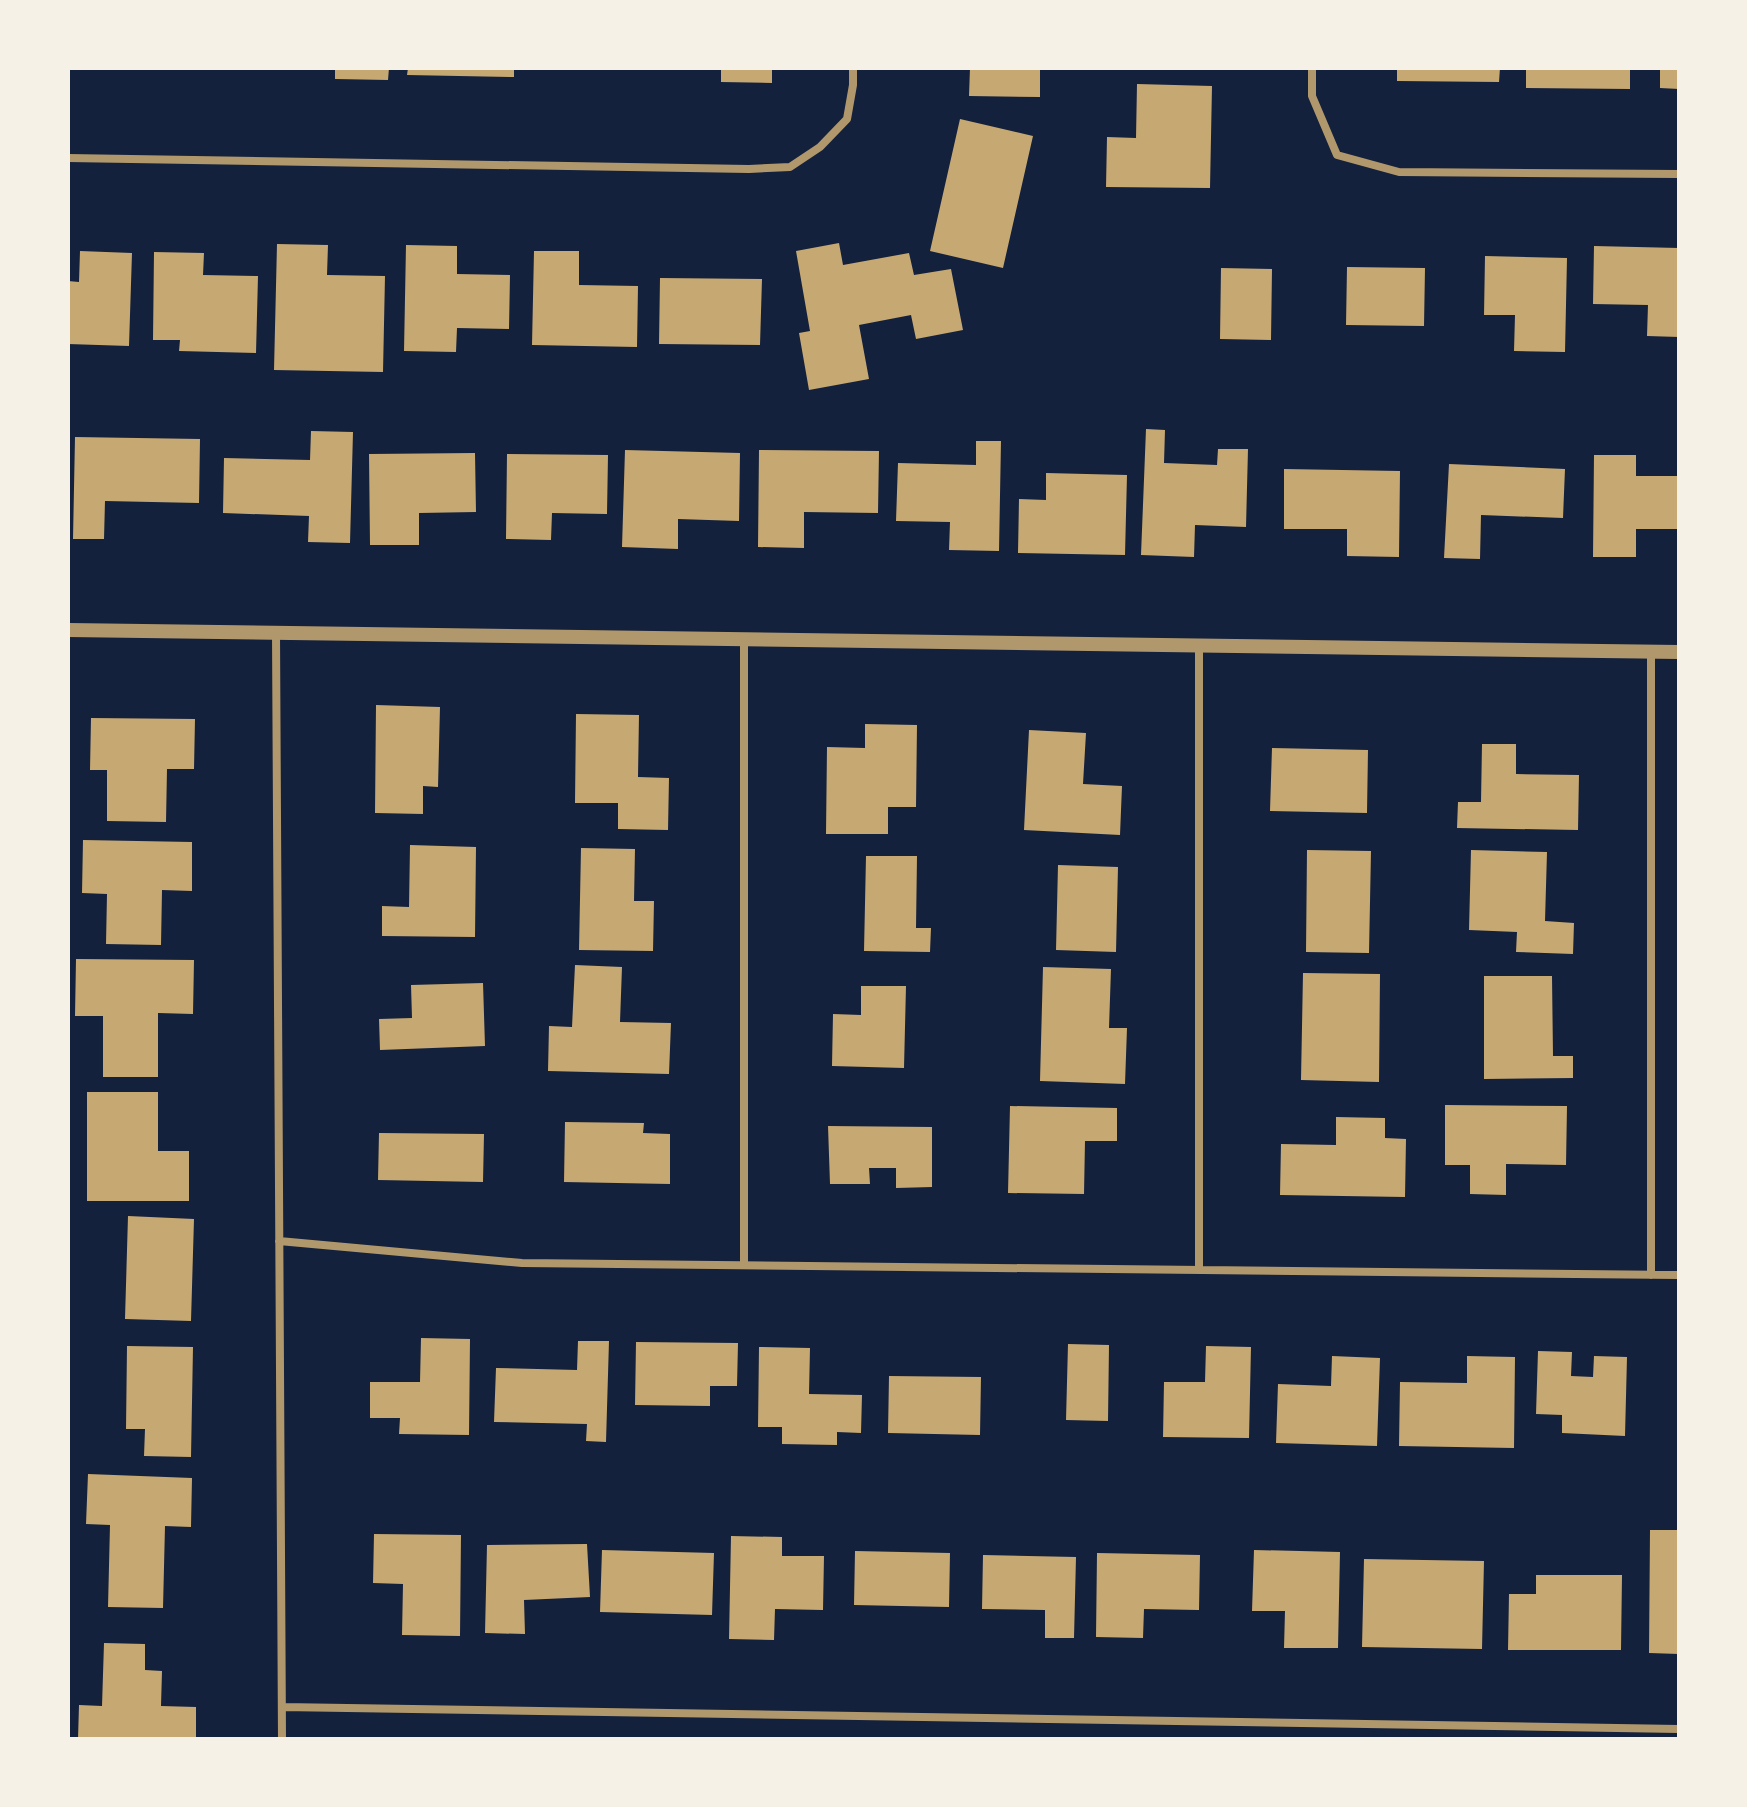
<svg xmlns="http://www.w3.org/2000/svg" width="1747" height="1807" font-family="Jost,sans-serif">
  <rect width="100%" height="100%" fill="#14213d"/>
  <path fill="#c6a872" d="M335 68H389L388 80 335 79Z
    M408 68H514V77L407 75Z
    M721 68H772V83L721 82Z
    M970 68H1040V97L969 96Z
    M1397 68H1500L1499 82 1397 81Z
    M1526 68H1630V89L1526 88Z
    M1660 68H1679V89L1660 88Z
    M1137 84 1212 86 1210 188 1106 187 1107 137 1136 138Z
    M960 119 1033 136 1003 268 930 251Z
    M839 243 843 265 909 253 914 275 951 269 963 330 916 339 911 315 859 325 869 379 809 390 799 333 810 331 796 251Z
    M277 244 328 245 327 275 385 276 383 372 274 370Z
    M406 245 457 246V274L510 275 509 329 457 328 456 352 404 351Z
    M1594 246 1679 248V337L1647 336 1648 305 1593 304Z
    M80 251 132 253 129 346 68 344V281L79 282Z
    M534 251H579V285L638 286 637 347 532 345Z
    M154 252 204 253 203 275 258 276 256 353 179 351 180 340H153Z
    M1485 256 1567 258 1565 352 1514 351 1515 315H1484Z
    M1347 267 1425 268 1424 326 1346 325Z
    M1221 268 1272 269 1271 340 1220 339Z
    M660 278 762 279 760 345 659 344Z
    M1146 429 1165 430 1164 463 1217 465 1218 449H1248L1246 527 1195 525 1194 557 1141 555Z
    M311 431 353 432 350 543 308 542 309 516 223 513 224 458 310 460Z
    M75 437 200 439 199 503 105 501 104 539H73Z
    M976 441H1001L999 551 949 550 950 522 896 521 898 463 976 465Z
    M625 450 740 453 739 521 678 519V549L622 547Z
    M759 450 879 451 878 513 804 512V548L758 547Z
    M475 453 476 512 419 513V545H370L369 454Z
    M507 454 608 455 607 514 552 513 551 540 506 539Z
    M1594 455H1636V476H1679V529H1636V557H1593Z
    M1449 464 1565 469 1563 518 1481 515 1480 559 1444 558Z
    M1284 469 1400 471 1399 557 1347 556V529H1284Z
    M1046 473 1127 475 1125 555 1018 553 1019 499 1046 500Z
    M376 705 440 707 438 787 423 786V814L375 813Z
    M576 714 639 715 638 777 669 778 668 830 618 829V803H575Z
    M91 718 195 719 194 769H167L166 822 107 821V770H90Z
    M865 724 917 725 916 807H888V834H826L827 747 865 748Z
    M1029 730 1086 733 1083 784 1122 786 1120 835 1024 830Z
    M1482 744H1516V774L1579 775 1578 830 1457 828 1458 802H1481Z
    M1272 748 1368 750 1367 813 1270 811Z
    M83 840 192 842V891L162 890 161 945 106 944 107 894 82 893Z
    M410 845 476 847 475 937 382 936V906L409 907Z
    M581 848 635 849 634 901H654L653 951 579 950Z
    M1307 850 1371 851 1369 953 1306 952Z
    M1471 850 1547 852 1545 921 1574 923 1573 954 1516 952 1517 932 1469 930Z
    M866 856H917L916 928H931L930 952 864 951Z
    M1058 865 1118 867 1116 952 1056 950Z
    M76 959 194 960 193 1014 158 1013V1077H103V1016H75Z
    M575 965 622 967 620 1022 671 1023 669 1074 548 1071 549 1026 572 1027Z
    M1043 967 1111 969 1109 1028H1127L1125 1084 1040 1081Z
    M1303 973 1380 974 1379 1082 1301 1080Z
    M1484 976H1552L1553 1056H1573V1078L1484 1079Z
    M483 983 485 1046 380 1050 379 1019 412 1018 411 985Z
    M861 986H906L904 1068 832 1066 833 1014 861 1015Z
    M87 1092H158V1151H189V1201H87Z
    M1445 1105 1567 1106 1566 1165 1506 1164V1195L1470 1194V1165H1445Z
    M1010 1106 1117 1108V1141H1085L1084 1194 1008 1193Z
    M1336 1117 1385 1118V1138L1406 1139 1405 1197 1280 1195 1281 1144 1336 1145Z
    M565 1122 644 1123 643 1133 670 1134V1184L564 1182Z
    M828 1126 932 1127V1187L896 1188V1168H869L870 1184H830Z
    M379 1133 484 1134 483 1182 378 1180Z
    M128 1216 194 1219 191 1321 125 1319Z
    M421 1338 470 1339 469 1435 399 1434 400 1418H370V1382H420Z
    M578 1341H609L606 1442 586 1441 587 1424 494 1422 496 1368 577 1370Z
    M636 1342 738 1343 737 1386H710V1406L635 1405Z
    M1068 1344 1109 1345 1108 1421 1066 1420Z
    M127 1346 193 1347 191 1457 144 1456 145 1429H126Z
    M1206 1346 1251 1347 1249 1438 1163 1437 1164 1382H1205Z
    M759 1347 810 1348 809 1394 862 1395 861 1433 837 1432V1445L782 1444V1427H758Z
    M1538 1351 1572 1352 1571 1376 1593 1377 1594 1356 1627 1357 1625 1436 1562 1433V1415L1536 1414Z
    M1332 1356 1380 1358 1377 1446 1276 1443 1278 1384 1331 1386Z
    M1467 1356 1515 1357 1514 1448 1399 1446 1400 1382 1467 1383Z
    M889 1376 981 1377 980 1435 888 1433Z
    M88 1474 192 1478 191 1527 165 1526 163 1608 108 1607 110 1525 86 1524Z
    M1650 1530H1679V1654L1649 1653Z
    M374 1534 461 1535 460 1636 402 1635 403 1584 373 1583Z
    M731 1536 782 1537V1556H824L823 1610 775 1609 774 1640 729 1639Z
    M587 1544 590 1597 524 1600 525 1634 485 1633 487 1545Z
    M602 1550 714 1553 712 1615 600 1612Z
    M1254 1550 1340 1552 1338 1648H1284L1285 1611H1252Z
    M855 1551 950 1553 949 1607 854 1605Z
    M1097 1553 1200 1555 1199 1610 1144 1609 1143 1638 1096 1637Z
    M983 1555 1076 1557 1074 1638H1045V1610L982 1609Z
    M1364 1559 1484 1561 1482 1649 1362 1647Z
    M1536 1575H1622L1621 1650H1508L1509 1594H1536Z
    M104 1643 145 1644V1670L162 1671 161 1706 196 1707V1739H78L79 1705 102 1706Z"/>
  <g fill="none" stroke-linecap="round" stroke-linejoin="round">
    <path stroke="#b1986c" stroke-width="8" d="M1312 68V96L1337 155 1399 172 1679 174
      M68 158 749 169 790 167 820 147 847 119 853 85V68
      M276 633 282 1739
      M744 639V1264
      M279 1241 522 1263 1679 1275
      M1199 1270V645
      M1651 1275V652
      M282 1707 1679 1729"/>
    <path stroke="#b1986c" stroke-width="14" d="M68 630 1679 652"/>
  </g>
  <rect width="1747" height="1807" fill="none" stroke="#f6f1e7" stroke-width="140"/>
</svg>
